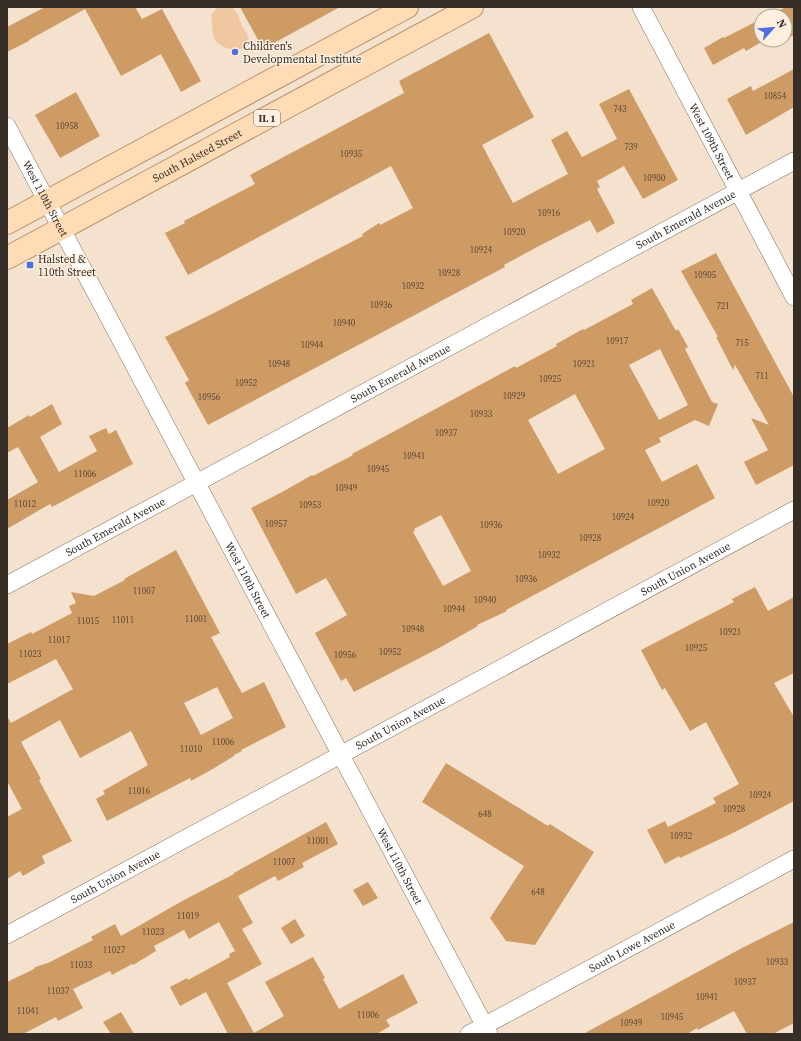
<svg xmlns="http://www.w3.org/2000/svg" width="801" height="1041" font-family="'Source Serif 4',serif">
  <rect width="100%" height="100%" fill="#f4e1ce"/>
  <path fill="#efc7a0" d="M218 7H232C238 13 239 18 242 26 244 29 247 33 248 37 252 55 222 51 215 40 211 33 213 22 211 15Z"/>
  <path fill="#ce9b65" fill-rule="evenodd" d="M45 7H135L142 19 162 9 201 81 181 92 161 54 121 76 85 9 29 40V41L7 52V27Z
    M240 7H340L263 49Z
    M786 7H794V35L785 39V16H768Z
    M761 19V40H765L746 51 744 48 713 65 704 48 723 37 724 38Z
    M489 33 534 117 482 145 513 203 568 174 551 140 567 131 582 157 617 139 599 104 629 89 678 180 643 199 624 166 597 181 600 187 597 189 615 223 597 233 590 220 539 246 504 265 505 267 208 425 185 383 189 380 165 337 214 313 363 236 362 234 379 223 380 225 413 208 391 166 188 275 165 233 185 223 184 221 255 184 250 175 404 93 399 81Z
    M794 69V107L746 135 727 99 751 86 753 91Z
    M76 92 100 136 60 158 35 115Z
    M716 253 794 397V465L756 485 744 462 768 450 751 418 769 425 735 365 733 370 716 337H718L681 271Z
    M652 288 676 331 678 329 688 347 685 349 712 402 718 404 709 426 695 420 659 438 661 442 645 450 662 482 697 464 715 498 506 610 507 611 477 625 478 626 439 648 354 692 346 678 341 681 315 633 347 615 326 578 296 594 251 508 284 491 312 475 313 476 353 455 352 454 515 366 516 368 557 346 556 344 583 329 584 330 633 304 631 300ZM660 349 688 405 659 420 629 365ZM575 394 605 449 558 474 528 420ZM441 515 471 571 443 586 413 532 415 531 414 529Z
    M52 404 62 424 40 437 59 472 97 451 89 436 106 428 109 434 116 430 133 464 52 507 50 504 7 529V500L38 482 18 447 7 453V428L29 415 30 417Z
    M176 550 220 633 211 637 242 693 264 682 286 727 241 750 242 751 234 755V756L211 770 191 781 190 778 107 821 96 799 105 794 103 791 148 765 131 731 80 758 60 720 21 742 41 779 39 780 72 841 42 856 45 863 23 876 20 871 7 879V817L22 809 7 781V716L11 723 73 689 56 659 7 684V644L31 632 32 634 72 613 69 606 76 603 71 592 94 596 125 580 124 579ZM217 687 233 718 201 735 184 703Z
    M755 587 768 611 794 597V673L774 683 794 717V801L733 833 680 858 679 856 665 864 647 830 665 821 668 827 716 803 713 798 739 784 706 722 690 731 665 688 662 690 641 650 734 602 732 599Z
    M446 763 548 826 550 824 594 852 535 945 506 941 490 918 524 866 422 802Z
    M326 822 338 844 302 863 304 867 278 881 275 876 238 896 253 923 242 929 262 964 227 983 254 1033 284 1016 265 982 313 957 325 978 323 979 339 1009 403 974 418 1003 386 1020 390 1026 377 1034H228L206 992 180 1006 170 987 187 978 188 980 230 957 229 954 235 951 219 922 189 939 184 930 154 946 156 951 133 965 132 964 112 975 110 971 73 989 83 1008 58 1021 56 1017 23 1034H7V982L34 969 35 967 48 963 93 940 91 937 115 924 121 936 184 900 234 874V873Z
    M368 882 378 898 363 906 353 890Z
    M295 919 305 936 291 944 281 928Z
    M794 922V1023L773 1034H747L734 1011 698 1030 697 1028 687 1034H583L742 948Z
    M121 1012 134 1034H111L103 1022Z"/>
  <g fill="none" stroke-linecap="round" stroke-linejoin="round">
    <defs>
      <g id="street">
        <path id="s1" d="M641 7 794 297"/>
        <path id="s2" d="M7 126 489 1034"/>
        <path id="s3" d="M7 585 794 161"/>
        <path id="s4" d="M7 935 794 510"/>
        <path id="s5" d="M469 1034 794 859"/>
      </g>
      <g id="primary">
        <path d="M7 223 407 7"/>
        <path id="s6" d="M7 258 472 7"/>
      </g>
    </defs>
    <use href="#street" stroke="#847362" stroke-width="18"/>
    <use href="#primary" stroke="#b98f65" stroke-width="24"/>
    <use href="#street" stroke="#fff" stroke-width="17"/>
    <use href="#primary" stroke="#ffdbb6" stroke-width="22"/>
  </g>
  <g fill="#4d6de1" stroke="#feefdf" stroke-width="1.5">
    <circle cx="235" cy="52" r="4"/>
    <rect x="26" y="261" width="8" height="8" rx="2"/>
  </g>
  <g text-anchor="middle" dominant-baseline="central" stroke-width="3" stroke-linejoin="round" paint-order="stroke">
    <g font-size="9" fill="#5c4936">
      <text x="775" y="96">10854</text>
      <text x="620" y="109">743</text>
      <text x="67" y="126">10958</text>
      <text x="631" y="147">739</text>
      <text x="351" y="154">10935</text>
      <text x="654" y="178">10900</text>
      <text x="549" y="213">10916</text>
      <text x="514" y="232">10920</text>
      <text x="481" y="250">10924</text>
      <text x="449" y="273">10928</text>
      <text x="705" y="275">10905</text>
      <text x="413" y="286">10932</text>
      <text x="381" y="305">10936</text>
      <text x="723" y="306">721</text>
      <text x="344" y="323">10940</text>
      <text x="617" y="341">10917</text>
      <text x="742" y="343">715</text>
      <text x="312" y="345">10944</text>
      <text x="279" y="364">10948</text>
      <text x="584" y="364">10921</text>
      <text x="762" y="376">711</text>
      <text x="550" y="379">10925</text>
      <text x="246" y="383">10952</text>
      <text x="514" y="396">10929</text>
      <text x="209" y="397">10956</text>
      <text x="481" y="414">10933</text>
      <text x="446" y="433">10937</text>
      <text x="414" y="456">10941</text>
      <text x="378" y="469">10945</text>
      <text x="85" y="474">11006</text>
      <text x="346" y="488">10949</text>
      <text x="658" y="503">10920</text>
      <text x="25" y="504">11012</text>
      <text x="310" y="505">10953</text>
      <text x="623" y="517">10924</text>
      <text x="276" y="524">10957</text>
      <text x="491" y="525">10936</text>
      <text x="590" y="538">10928</text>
      <text x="549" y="555">10932</text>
      <text x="526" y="579">10936</text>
      <text x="144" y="591">11007</text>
      <text x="485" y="600">10940</text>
      <text x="454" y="609">10944</text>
      <text x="196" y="619">11001</text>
      <text x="123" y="620">11011</text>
      <text x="88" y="621">11015</text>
      <text x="413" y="629">10948</text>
      <text x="730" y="632">10921</text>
      <text x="59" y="640">11017</text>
      <text x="696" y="648">10925</text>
      <text x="390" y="652">10952</text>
      <text x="30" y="654">11023</text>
      <text x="345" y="655">10956</text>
      <text x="223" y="742">11006</text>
      <text x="191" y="749">11010</text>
      <text x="139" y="791">11016</text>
      <text x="760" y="795">10924</text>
      <text x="734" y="809">10928</text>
      <text x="485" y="814">648</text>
      <text x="681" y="836">10932</text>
      <text x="318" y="841">11001</text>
      <text x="284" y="862">11007</text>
      <text x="538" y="892">648</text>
      <text x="188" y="916">11019</text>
      <text x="153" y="932">11023</text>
      <text x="114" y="950">11027</text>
      <text x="777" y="962">10933</text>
      <text x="81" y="965">11033</text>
      <text x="745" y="982">10937</text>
      <text x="58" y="991">11037</text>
      <text x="707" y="997">10941</text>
      <text x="28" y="1011">11041</text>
      <text x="368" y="1015">11006</text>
      <text x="672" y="1017">10945</text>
      <text x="631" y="1023">10949</text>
    </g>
    <rect fill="#feefdf" stroke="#72685e" stroke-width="1" x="254" y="110" width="26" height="16" rx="3"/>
    <g font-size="10" font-weight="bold" fill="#362e27">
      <text x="267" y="118">IL 1</text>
    </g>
    <g font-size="11" fill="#362e27" stroke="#feefdf" text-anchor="start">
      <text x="243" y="46">Children's<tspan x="243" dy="13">Developmental Institute</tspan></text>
      <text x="38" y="259">Halsted &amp;<tspan x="38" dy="13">110th Street</tspan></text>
    </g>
    <g font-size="11" fill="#362e27" stroke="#feefdf">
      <text stroke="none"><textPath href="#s1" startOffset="152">West 109th Street</textPath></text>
      <text stroke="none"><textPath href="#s6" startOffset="216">South Halsted Street</textPath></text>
      <text stroke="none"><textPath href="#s2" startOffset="82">West 110th Street</textPath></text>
      <text stroke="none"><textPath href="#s3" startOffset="771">South Emerald Avenue</textPath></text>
      <text stroke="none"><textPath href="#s3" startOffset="447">South Emerald Avenue</textPath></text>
      <text stroke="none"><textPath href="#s3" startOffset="123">South Emerald Avenue</textPath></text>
      <text stroke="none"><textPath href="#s4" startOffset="771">South Union Avenue</textPath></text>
      <text stroke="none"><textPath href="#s2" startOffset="514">West 110th Street</textPath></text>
      <text stroke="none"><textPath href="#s4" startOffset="447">South Union Avenue</textPath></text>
      <text stroke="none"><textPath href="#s2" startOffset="838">West 110th Street</textPath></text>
      <text stroke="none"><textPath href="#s4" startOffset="123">South Union Avenue</textPath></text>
      <text stroke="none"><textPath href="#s5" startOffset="185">South Lowe Avenue</textPath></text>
    </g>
  </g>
  <rect width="801" height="1041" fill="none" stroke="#362e27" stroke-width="16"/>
  <g transform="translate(773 28) rotate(63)"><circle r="19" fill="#feefdf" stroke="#aea295"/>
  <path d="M0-3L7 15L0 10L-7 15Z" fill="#4d6de1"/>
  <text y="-6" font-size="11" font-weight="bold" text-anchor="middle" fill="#362e27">N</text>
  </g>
</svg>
